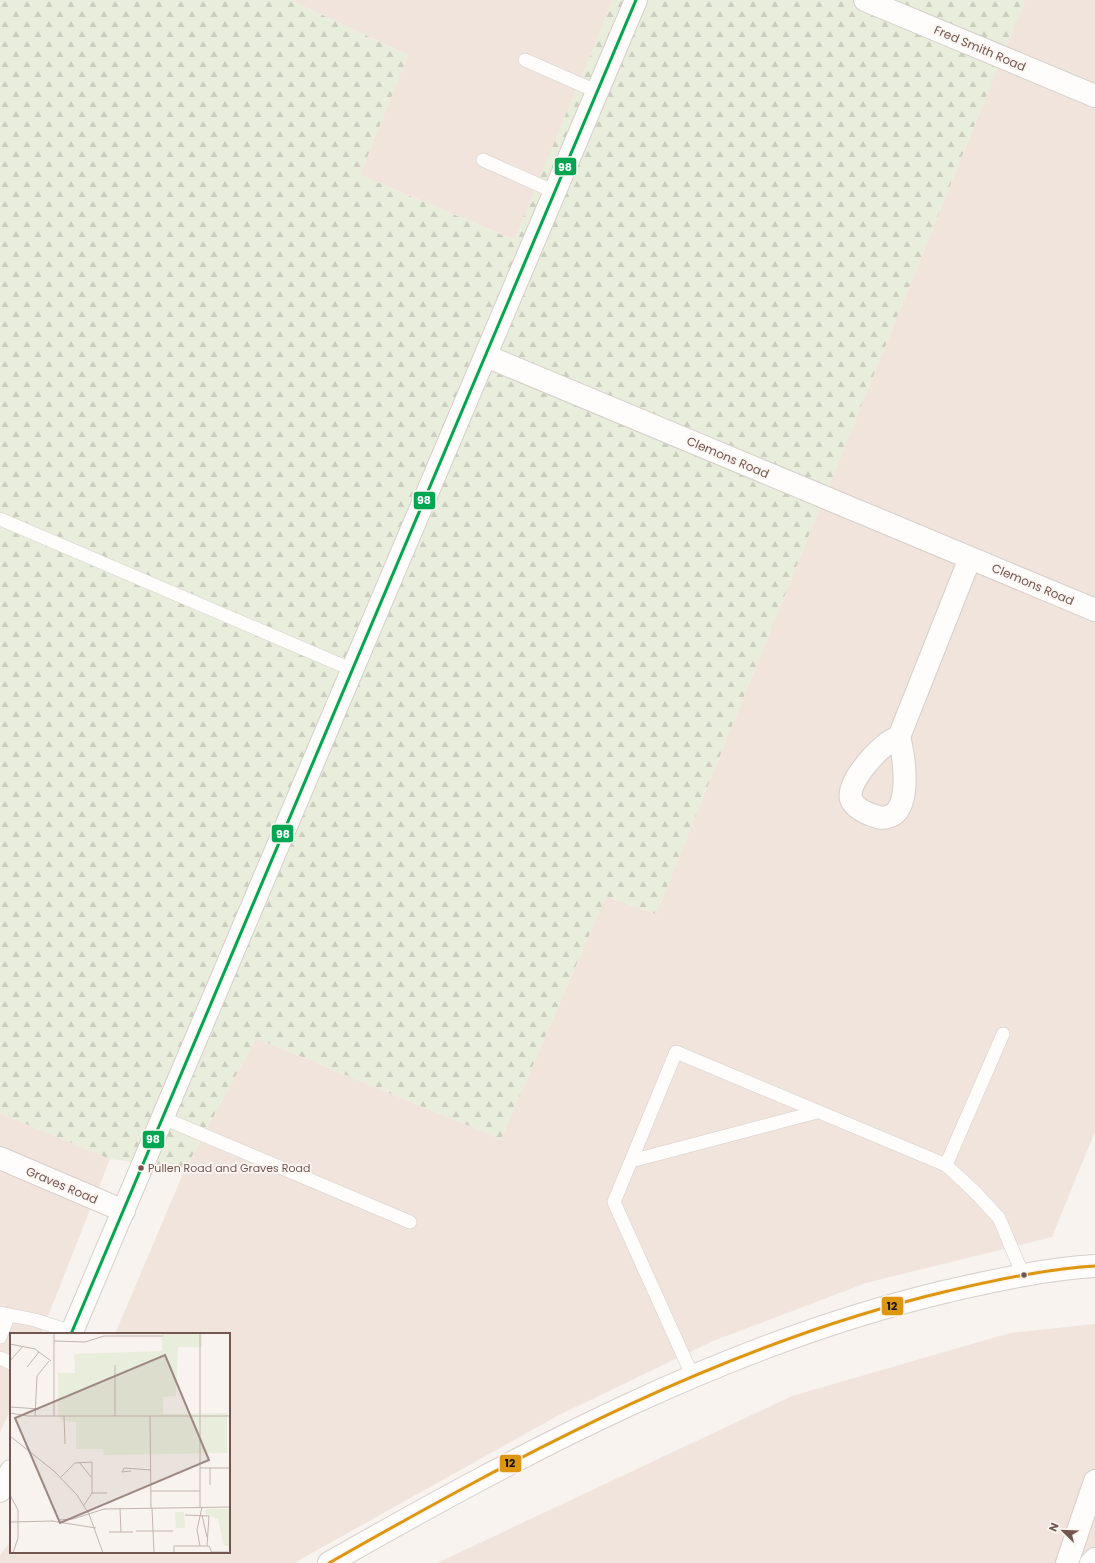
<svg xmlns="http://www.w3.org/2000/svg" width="1095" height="1563" font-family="Poppins,sans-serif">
  <defs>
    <pattern id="forest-firs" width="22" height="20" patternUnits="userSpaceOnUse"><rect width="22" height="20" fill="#e9eddb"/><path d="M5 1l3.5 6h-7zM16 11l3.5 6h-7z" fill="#cbcdbe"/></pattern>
  </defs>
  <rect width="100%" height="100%" fill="#f8f3ee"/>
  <path fill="#f0e4dd" d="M290 0H613L515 240 360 175 408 55Z
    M1025 0H1095V1131L1052 1237 866 1283 713 1341 557 1416 294 1563H0V1555L11 1541V1552H229V1334H115L185 1169 256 1038 501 1139 606 896 656 914Z
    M0 1113 110 1159 41 1334H11V1407L0 1433Z
    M1095 1324V1563H437L792 1396 1010 1333Z"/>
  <path fill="url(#forest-firs)" d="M0 0H290L408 55 360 175 514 240 613 0H1025L656 914 606 896 501 1139 256 1038 185 1169 110 1159 0 1113Z"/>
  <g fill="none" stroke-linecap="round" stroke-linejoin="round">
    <defs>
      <path id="service" d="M525 60 598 92
        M483 160 555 192
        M0 519 353 670
        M163 1118 410 1222
        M631 1161 817 1112
        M946 1165 1003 1034
        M0 1313 35 1320 72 1332
        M0 1337 9 1315
        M0 1358 11 1363
        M693 1377 614 1202 676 1052 946 1165 975 1192 999 1218 1023 1275"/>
      <path id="minor" d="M865 0 1095 96
        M486 356 1095 610
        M899 737C894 739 888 742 884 746 873 755 847 783 851 799 854 807 862 811 869 814 875 816 881 819 887 817 913 812 904 754 899 737L970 558
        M0 1158 124 1211
        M1067 1563 1095 1481"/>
      <path id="tertiary" d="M71 1334 636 0
        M0 1491 11 1471"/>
      <path id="secondary" d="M329 1563C524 1452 727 1343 948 1291 997 1280 1045 1269 1095 1266
        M1091 1563 1095 1559"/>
    </defs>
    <use href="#service" stroke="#d6ceca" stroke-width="14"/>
    <use href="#minor" stroke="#d6ceca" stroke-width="24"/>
    <use href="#tertiary" stroke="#d6ceca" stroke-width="24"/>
    <use href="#secondary" stroke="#d7ceca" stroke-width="24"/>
    <use href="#service" stroke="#fefdfc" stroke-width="13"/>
    <use href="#minor" stroke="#fefdfc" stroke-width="22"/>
    <use href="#tertiary" stroke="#fefdfc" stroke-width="22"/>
    <use href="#secondary" stroke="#fefdfc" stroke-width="22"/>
    <defs>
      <path id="bus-1" d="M71 1334 636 0"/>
      <path id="bus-2" d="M329 1563C524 1452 727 1343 948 1291 997 1280 1045 1269 1095 1266"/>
    </defs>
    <use href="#bus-1" stroke="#fdf6f2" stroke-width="6"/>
    <use href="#bus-2" stroke="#fdf6f2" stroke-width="6"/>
    <use href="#bus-1" stroke="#00a651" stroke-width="3"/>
    <use href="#bus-2" stroke="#dd9610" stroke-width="3"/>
  </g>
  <g fill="#745650" stroke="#fdf6f2" stroke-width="1.5">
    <circle cx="141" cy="1168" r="3.5"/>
    <circle cx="1024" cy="1275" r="3.5"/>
  </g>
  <g text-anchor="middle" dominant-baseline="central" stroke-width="3.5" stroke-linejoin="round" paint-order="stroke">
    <g font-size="11" fill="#745650" stroke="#fdf6f2" text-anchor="start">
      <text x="148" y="1168">Pullen Road and Graves Road</text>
    </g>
    <g font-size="12" fill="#745650" stroke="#fdf6f2">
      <text transform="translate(980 48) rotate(23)">Fred Smith Road</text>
      <text transform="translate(728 457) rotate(23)">Clemons Road</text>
      <text transform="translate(1033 584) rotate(23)">Clemons Road</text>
      <text transform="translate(62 1185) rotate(23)">Graves Road</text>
    </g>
  </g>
  <g transform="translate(10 1333)">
    <rect width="220" height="220" fill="#f8f3ee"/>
    <path d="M165 179H174L175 195H166Z" fill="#e9eddb"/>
    <path d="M152 0H192V14H168L166 63 153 64V81L217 80V120L94 122 93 116H66V89L51 87 48 80V40H65L64 21 152 18ZM196 176H220V213H214L208 186 195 181Z" fill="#e9eddb"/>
    <path fill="none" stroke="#c3b4af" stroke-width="1" d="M190 0V174M44 8 75 9 94 3H153M0 11 25 16 41 28M0 28 13 13M17 34 29 19M0 74 29 76M0 80 18 83H220M25 83 27 43 39 28M44 83V0M54 83 55 111M105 83V32M140 83 141 175M0 103 44 138 67 162 79 181 93 220M69 129 81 144M190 135H220M200 135V152M121 138 112 139 114 135 141 137M51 144 65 130 82 129V160L74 172M141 158H190M82 160H97M0 162 8 177V205L3 220M110 175 111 199M142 175 144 220M175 182 199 183 197 213M192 182 197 204M49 187 63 186 94 176 220 174M42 188 86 195M0 189 43 188M126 198H163M99 199H123M190 213 187 197 192 174M202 219H218M164 220V213H199L202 220"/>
    <path fill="#9d8882" fill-opacity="0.15" stroke="#9d8882" stroke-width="2" d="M155 22 199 127 50 190 5 85Z"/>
    <rect width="220" height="220" fill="none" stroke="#745650" stroke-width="2"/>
  </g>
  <g stroke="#fdf6f2" stroke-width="1.5">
    <rect x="554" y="157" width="23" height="19" rx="4" fill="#00a651"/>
    <rect x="413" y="491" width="23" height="19" rx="4" fill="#00a651"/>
    <rect x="271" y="824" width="23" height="19" rx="4" fill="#00a651"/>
    <rect x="142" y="1130" width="23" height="19" rx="4" fill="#00a651"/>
    <rect x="881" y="1296" width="23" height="20" rx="4" fill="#dd9610"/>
    <rect x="499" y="1454" width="23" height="19" rx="4" fill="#dd9610"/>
  </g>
  <g font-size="11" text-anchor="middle" font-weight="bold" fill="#fff">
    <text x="565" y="171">98</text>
    <text x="424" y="504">98</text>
    <text x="283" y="838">98</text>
    <text x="153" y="1143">98</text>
  </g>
  <g font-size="11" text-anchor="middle" font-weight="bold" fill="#111">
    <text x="892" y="1310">12</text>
    <text x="510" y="1467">12</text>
  </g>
  <g transform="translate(1063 1531) rotate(293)" stroke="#fdf6f2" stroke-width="3" paint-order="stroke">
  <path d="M0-3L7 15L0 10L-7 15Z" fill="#745650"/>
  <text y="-6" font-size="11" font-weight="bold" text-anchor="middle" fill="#745650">N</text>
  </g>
</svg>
